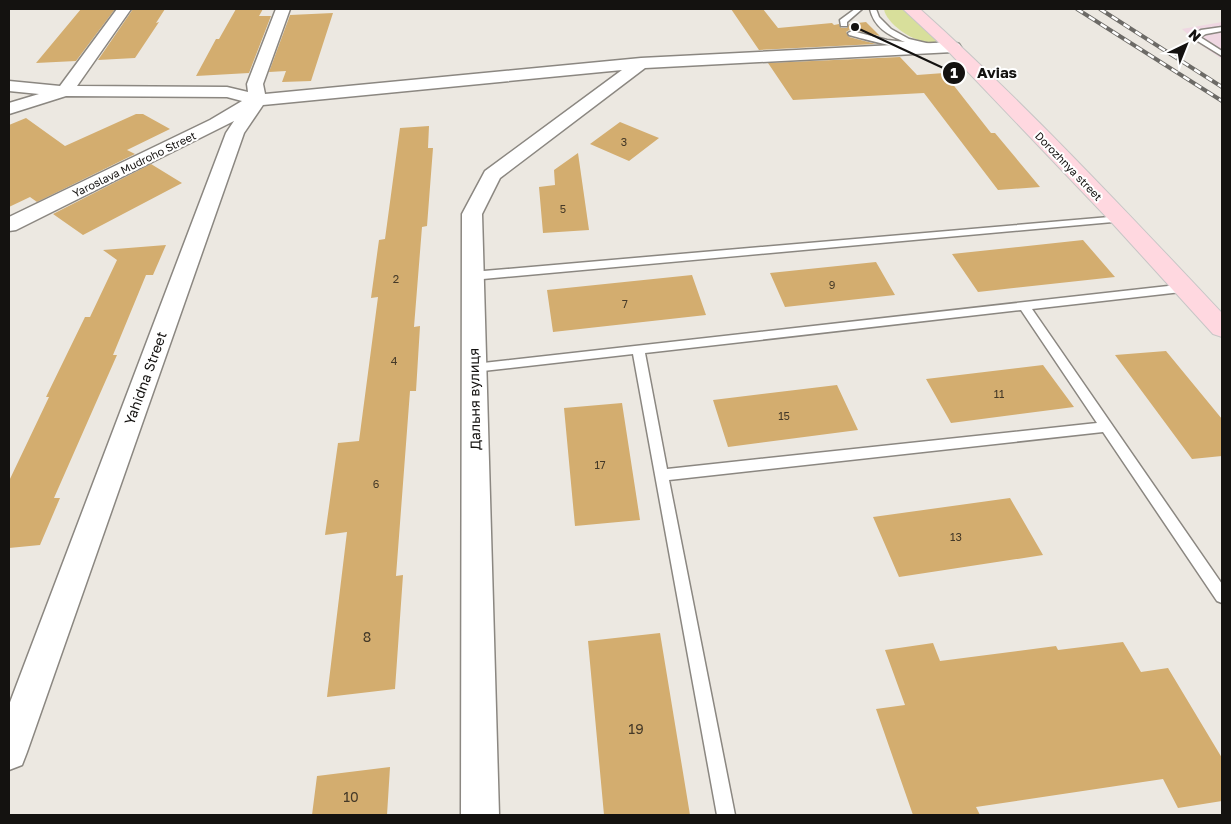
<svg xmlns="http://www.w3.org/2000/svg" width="1231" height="824" font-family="'Golos Text',sans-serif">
  <rect width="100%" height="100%" fill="#ece8e1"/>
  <path fill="#efd7e2" d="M1222 22V59L1198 43 1182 29Z"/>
  <path fill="#d8df9b" d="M884 9H905L937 38V41C921 48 886 25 884 9Z"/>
  <path fill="#d3ad6f" d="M81 9H115L76 61 36 63Z
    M133 9H165L156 23 159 22 135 58 98 60Z
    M236 9H263L259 16H271L249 73 196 76 216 39H219Z
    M731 9H763L778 28 832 23 834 25 839 24 841 28H847L849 24 866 22 880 36 851 29 846 32 849 37 876 44 759 50Z
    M333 13 311 81 282 82 286 71 269 72 290 15Z
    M900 57 917 75 944 73 991 133H995L1040 187 998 190 924 93 793 100 768 63Z
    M136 114H143L170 129 127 150 135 154 37 202 30 197 9 207V125L26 118 65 146Z
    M620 122 659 138 629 161 590 144Z
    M429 126 428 148H433L427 226 422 227 414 327 420 326 416 391H410L396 576 403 575 395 689 327 697 347 532 325 535 338 443 359 441 378 297 371 298 379 240 385 239 400 128Z
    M578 153 589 230 543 233 539 187 555 185 554 170Z
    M151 164 182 183 83 235 53 214Z
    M1083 240 1115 277 978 292 952 254Z
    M166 245 153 275H146L113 355H117L54 498H60L40 545 9 548V481L49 397H46L85 317H90L117 260 103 250Z
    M876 262 895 295 785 307 770 273Z
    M692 275 706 315 553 332 547 290Z
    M1166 351 1222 419V456L1192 459 1115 355Z
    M1043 365 1074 407 951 423 926 379Z
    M837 385 858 430 728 447 713 400Z
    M622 403 640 520 575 526 564 408Z
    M1010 498 1043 555 899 577 873 517Z
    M660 633 690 815H604L588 641Z
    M1123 642 1141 672 1168 668 1222 758V801L1178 808 1163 779 976 807 980 815H913L876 709 905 705 885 650 933 643 940 661 1056 646 1058 650Z
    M390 767 387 815H312L317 776Z"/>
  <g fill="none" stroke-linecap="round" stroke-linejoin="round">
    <defs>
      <path id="service" d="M855 9H862L847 22V26H841L840 20Z
        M870 9H876L879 17 891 29 909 39 939 46 935 48 915 45C905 52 862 38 849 35L848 33 852 31 887 40 905 42C888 35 874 27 870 9Z
        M1222 27V31L1206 34 1200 37 1222 51V56L1191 37 1201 30Z
        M1121 216 1126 219 1124 221 472 280 467 276 472 272Z
        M1186 284 1190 285 1191 288 1190 291 1032 309 1222 584V603L1217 601 1103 432 669 480 735 815H717L633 354 474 372 468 368 474 364ZM1021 310 1097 423 667 469 645 353Z"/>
      <path id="minor" d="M117 9H131L77 86 227 87 248 92 247 84 276 9H290L263 84 265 94 641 58 953 42 959 44 961 47 959 50 953 52 645 68 500 178 482 214 499 815H461L462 214 485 171 622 70 263 105 244 133 27 752 22 765 9 770V705L226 133 234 121 16 230 9 231V217L210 120 242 101 227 97 66 96 9 114V103L39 94 9 91V81L60 86Z"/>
      <path id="primary" d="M903 9H920C1025 103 1125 210 1222 313V337L1213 334 1113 224 947 50Z"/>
    </defs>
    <use href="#service" stroke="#8b8781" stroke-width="3"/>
    <use href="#minor" stroke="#8b8781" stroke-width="3"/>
    <use href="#primary" stroke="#c7c6c6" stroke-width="2"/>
    <use href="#service" fill="#fff" fill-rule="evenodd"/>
    <use href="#minor" fill="#fff" fill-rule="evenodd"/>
    <use href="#primary" fill="#ffd8e0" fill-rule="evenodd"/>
    <defs>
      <path id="rail" d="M1077 9 1222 101
        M1100 9 1222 87"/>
    </defs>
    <use href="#rail" stroke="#6c6a66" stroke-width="4"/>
    <use href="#rail" stroke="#fff" stroke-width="2.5" stroke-dasharray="7" stroke-linecap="butt"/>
  </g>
  <g text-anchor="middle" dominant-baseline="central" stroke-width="4" stroke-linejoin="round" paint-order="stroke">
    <g font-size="11" fill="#443928">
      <text x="624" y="141">3</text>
      <text x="563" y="208">5</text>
      <text x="396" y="278">2</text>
      <text x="832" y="284">9</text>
      <text x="625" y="303">7</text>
      <text x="394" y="360">4</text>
      <text x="999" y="393">11</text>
      <text x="784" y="415">15</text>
      <text x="600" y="464">17</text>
      <text x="376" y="483">6</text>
      <text x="956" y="536">13</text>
    </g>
    <g font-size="11" fill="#141210" stroke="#fff">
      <text transform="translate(134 164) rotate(-26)">Yaroslava Mudroho Street</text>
      <text transform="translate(1069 166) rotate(46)">Dorozhnya street</text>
    </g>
    <g font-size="14" fill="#141210" stroke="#fff">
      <text transform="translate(145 378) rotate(-70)">Yahidna Street</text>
      <text transform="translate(474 399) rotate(-91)">Дальня вулиця</text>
    </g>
    <g font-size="14" fill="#443928">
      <text x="367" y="636">8</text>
      <text x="636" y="728">19</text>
      <text x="351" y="796">10</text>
    </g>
  </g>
  <path fill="none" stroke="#141210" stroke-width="2" d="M855 27L954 73"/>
  <g fill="#141210" stroke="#fff" stroke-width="2">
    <circle cx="855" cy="27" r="5"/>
    <circle cx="954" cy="73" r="12"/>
  </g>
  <g font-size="15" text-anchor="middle" font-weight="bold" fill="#fff">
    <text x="954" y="78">1</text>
  </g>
  <g font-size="15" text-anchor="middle" font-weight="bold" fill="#141210" stroke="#fff" stroke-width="4" stroke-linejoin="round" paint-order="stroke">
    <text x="997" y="78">Avias</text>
  </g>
  <rect width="1231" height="824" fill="none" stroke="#141210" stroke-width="20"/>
  <g transform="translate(1186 45) rotate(43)" stroke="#ffffff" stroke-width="4" paint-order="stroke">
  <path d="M0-4L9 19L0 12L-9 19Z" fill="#141210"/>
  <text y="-8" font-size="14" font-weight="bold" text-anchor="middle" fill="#141210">N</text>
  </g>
</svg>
